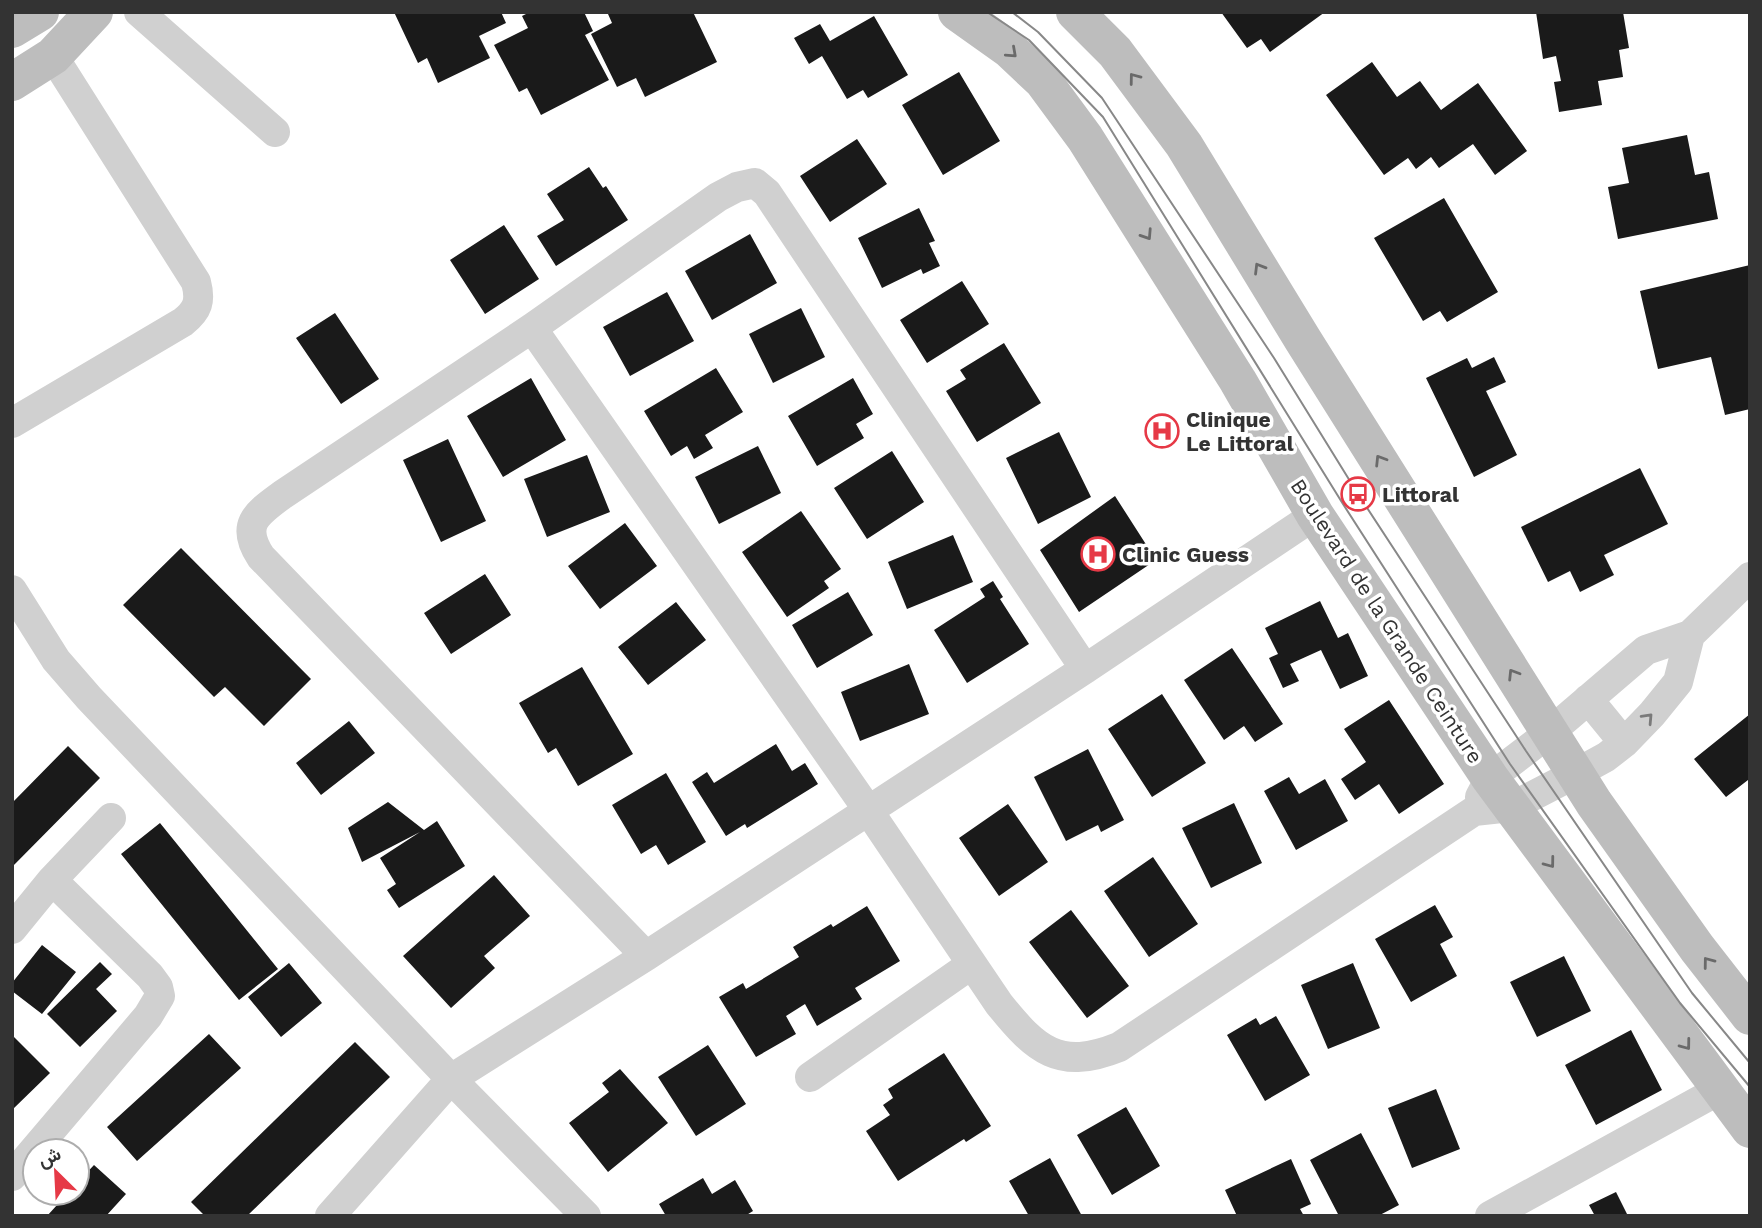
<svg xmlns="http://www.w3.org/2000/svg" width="1762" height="1228" font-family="'Work Sans',Vazirmatn,sans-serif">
  <rect width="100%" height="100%" fill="#fff"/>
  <path fill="#1a1a1a" d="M394 12H501L506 23 479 36 490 58 438 83 427 58 418 63Z
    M530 12H584L593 31 585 35 609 80 541 115 527 88 519 92 494 45 528 28 522 16Z
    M612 12H693L717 62 645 97 636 78 617 87 591 34 612 23 608 14Z
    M1221 12H1325L1270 52 1261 39 1247 48Z
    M1536 12H1623L1629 48 1619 50 1623 77 1598 81 1602 105 1559 112 1554 82 1561 81 1556 56 1543 59Z
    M874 16 908 75 868 98 863 90 847 99 822 56 809 64 794 38 820 24 830 41Z
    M1372 62 1397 97 1420 81 1441 110 1478 83 1527 151 1495 175 1473 144 1439 168 1431 157 1416 169 1408 158 1384 175 1326 95Z
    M959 72 1000 141 943 175 902 105Z
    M1687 135 1695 175 1709 172 1718 219 1618 239 1608 187 1629 183 1622 148Z
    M857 139 887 184 830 222 800 176Z
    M589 167 603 188 606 186 628 220 556 266 537 236 564 220 547 194Z
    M1444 198 1498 292 1447 322 1440 311 1423 321 1374 238Z
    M919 208 935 241 929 243 940 266 923 274 921 269 882 288 858 238Z
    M504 225 539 279 485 314 450 260Z
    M750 234 777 283 712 320 685 271Z
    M1750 265V409L1725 415 1711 357 1658 369 1640 291Z
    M962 281 989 324 927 363 900 320Z
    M667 292 694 341 630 376 603 327Z
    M801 308 825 357 773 383 749 334Z
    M335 313 379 379 341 404 296 338Z
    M1004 343 1041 403 977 442 946 391 966 379 960 370Z
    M1494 357 1506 382 1486 391 1517 455 1474 477 1426 378 1467 358 1472 368Z
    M716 368 743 412 705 435 713 448 694 459 687 446 671 456 644 411Z
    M531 378 566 440 503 477 467 416Z
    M853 378 873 414 856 424 864 438 817 466 788 416Z
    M1059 432 1091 497 1038 524 1006 458Z
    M448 439 486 521 441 542 403 460Z
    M758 446 781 493 719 524 695 477Z
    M892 451 924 502 867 539 834 488Z
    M587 455 610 512 547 537 524 479Z
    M1640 468 1668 524 1604 555 1614 575 1580 592 1570 571 1548 582 1521 527Z
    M1115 496 1156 560 1079 612 1040 550Z
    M801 511 841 569 824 581 829 588 787 617 742 552Z
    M625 523 657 566 600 609 568 566Z
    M953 535 973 582 907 609 888 562Z
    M181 548 311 679 264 726 225 687 214 697 123 605Z
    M485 574 511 615 451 654 424 613Z
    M993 581 1003 597 1000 599 1029 644 967 683 934 630 985 597 980 589Z
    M848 592 873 635 817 668 792 625Z
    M1320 601 1338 638 1348 633 1368 676 1340 689 1321 650 1290 664 1299 681 1283 688 1269 658 1278 654 1265 628Z
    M676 602 706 640 648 685 618 647Z
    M1232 648 1283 724 1255 742 1244 726 1224 740 1184 680Z
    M909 664 929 714 860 741 841 692Z
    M582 667 633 754 578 786 556 748 548 753 519 703Z
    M1162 694 1206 763 1152 797 1108 729Z
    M1389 700 1444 784 1399 814 1379 784 1355 800 1341 779 1366 762 1344 729Z
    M1750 714V783L1748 780 1726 797 1694 759Z
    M349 721 375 753 321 795 296 763Z
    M776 744 792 771 805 763 818 784 747 828 745 824 726 836 692 782 707 772 714 783Z
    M68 746 100 778 12 867V803Z
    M1088 749 1124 820 1101 832 1098 825 1066 841 1034 777Z
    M666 773 706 842 668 865 656 845 641 854 612 805Z
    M1289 777 1299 794 1325 779 1348 821 1296 850 1264 791Z
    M388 802 424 830 437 821 465 866 399 908 387 890 396 884 380 858 420 832 362 862 348 828Z
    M1234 803 1262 863 1211 888 1182 828Z
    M1008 804 1048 862 999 896 959 838Z
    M160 823 278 969 239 1000 121 854Z
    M1153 857 1198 924 1149 957 1104 891Z
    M494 875 530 916 484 956 495 968 451 1008 403 956Z
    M1435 905 1453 937 1440 944 1457 976 1411 1002 1375 939Z
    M867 906 900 961 855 988 862 999 817 1026 805 1004 786 1016 796 1034 756 1057 719 997 743 983 746 989 799 957 793 947 831 924 833 927Z
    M1071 910 1129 986 1087 1018 1029 942Z
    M42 945 76 972 42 1014 12 991V983Z
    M1564 956 1591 1011 1537 1037 1510 982Z
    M100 962 112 974 96 989 117 1011 80 1047 47 1014Z
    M289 963 322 1003 281 1037 248 997Z
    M1353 963 1380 1028 1328 1049 1301 985Z
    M1276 1016 1310 1075 1265 1101 1227 1035 1256 1018 1260 1025Z
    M1631 1030 1662 1090 1596 1125 1565 1065Z
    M209 1034 241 1068 137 1161 107 1127Z
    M14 1037 50 1073 12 1110V1038Z
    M355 1042 390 1077 247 1216H205L191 1202Z
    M708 1045 746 1104 696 1136 658 1077Z
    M944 1053 991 1126 966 1142 964 1139 898 1181 866 1131 890 1115 883 1105 893 1098 888 1089Z
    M620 1069 668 1123 608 1172 569 1123 609 1092 602 1083Z
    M1436 1089 1460 1149 1412 1168 1388 1108Z
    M1126 1107 1160 1166 1112 1195 1077 1135Z
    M1361 1133 1399 1205 1378 1216H1339L1310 1160Z
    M1050 1158 1082 1216H1029L1009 1181Z
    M1291 1159 1311 1204 1300 1209 1304 1216H1237L1225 1190Z
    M94 1165 126 1194 106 1216H47L68 1193H77V1183Z
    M703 1178 712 1194 735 1180 753 1211 745 1216H666L659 1204Z
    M1616 1192 1628 1216H1595L1589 1205Z"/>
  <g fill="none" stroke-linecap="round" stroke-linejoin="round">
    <path stroke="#d0d0d0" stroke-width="30" d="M139 12 275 132
      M532 328 868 810 999 1004C1036 1050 1059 1071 1119 1047L1474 811 1511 807 1575 774 1606 757 1624 743 1652 714 1678 682 1690 635
      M12 423 183 322C198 310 201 301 196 282L53 56
      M12 590 56 660 89 698 451 1079 586 1216
      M1588 699 1624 743
      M1480 797 1490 778 1549 733 1646 650 1690 635 1750 577
      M12 929 52 880 111 818
      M646 956 261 557C240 525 256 514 282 495L532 328 718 197 737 187 755 183 767 193 1085 669
      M810 1077 972 964
      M12 1176 148 1016 160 996 158 987 150 976 52 880
      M330 1216 451 1079 646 956 1085 669 1315 515
      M1490 1216 1719 1090"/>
    <path stroke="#bdbdbd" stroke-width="38" d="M957 12 1009 49 1043 81 1085 138 1238 381 1315 515 1490 778 1750 1129
      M1075 12 1115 52 1184 145 1303 340 1594 803 1697 948 1750 1016
      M12 29 40 12
      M12 82 53 56 94 12"/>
    <path stroke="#888" stroke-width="2" d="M987 12 1029 40 1103 117 1343 504 1510 764 1680 1003 1750 1087
      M1012 12 1038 32 1102 98 1274 358 1358 494 1526 751 1692 993 1750 1063"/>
  </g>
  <defs><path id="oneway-chevron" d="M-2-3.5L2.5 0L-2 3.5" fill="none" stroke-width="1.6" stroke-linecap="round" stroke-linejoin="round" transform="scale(1.75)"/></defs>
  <g stroke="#6a6a6a">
    <use href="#oneway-chevron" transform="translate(1012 53) rotate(42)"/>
    <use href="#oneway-chevron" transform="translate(1134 78) rotate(-127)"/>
    <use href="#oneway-chevron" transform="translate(1147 235) rotate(57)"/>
    <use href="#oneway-chevron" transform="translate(1259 268) rotate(-121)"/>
    <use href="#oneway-chevron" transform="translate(1380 460) rotate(-122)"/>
    <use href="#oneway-chevron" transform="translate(1513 674) rotate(-122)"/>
    <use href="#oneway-chevron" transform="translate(1550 863) rotate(53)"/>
    <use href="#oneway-chevron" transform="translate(1708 962) rotate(-127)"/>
    <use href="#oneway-chevron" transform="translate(1686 1045) rotate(53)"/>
  </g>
  <use stroke="#7a7a7a" href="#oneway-chevron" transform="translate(1648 718) rotate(-47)"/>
  <defs>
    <symbol id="hospital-ring" viewBox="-11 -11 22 22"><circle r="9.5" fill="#fff" stroke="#e63946" stroke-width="1.5"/><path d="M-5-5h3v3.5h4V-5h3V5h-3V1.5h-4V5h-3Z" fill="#e63946"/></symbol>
    <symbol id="bus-ring" viewBox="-11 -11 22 22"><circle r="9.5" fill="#fff" stroke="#e63946" stroke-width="1.5"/><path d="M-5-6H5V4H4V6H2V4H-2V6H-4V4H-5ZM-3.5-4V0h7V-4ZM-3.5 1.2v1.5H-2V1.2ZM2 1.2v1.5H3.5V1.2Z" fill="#e63946"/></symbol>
  </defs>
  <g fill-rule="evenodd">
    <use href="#hospital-ring" x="1143" y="412" width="38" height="38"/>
    <use href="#bus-ring" x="1339" y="475" width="38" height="38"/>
    <use href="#hospital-ring" x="1079" y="535" width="38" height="38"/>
  </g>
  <g text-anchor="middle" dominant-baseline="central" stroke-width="7" stroke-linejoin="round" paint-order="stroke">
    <g font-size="21" font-weight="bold" fill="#333" stroke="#fff" text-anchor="start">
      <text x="1186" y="419">Clinique<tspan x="1186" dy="24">Le Littoral</tspan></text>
      <text x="1382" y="494">Littoral</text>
      <text x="1122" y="554">Clinic Guess</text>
    </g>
    <g font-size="21" fill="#333" stroke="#fff">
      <text transform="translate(1387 621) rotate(57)">Boulevard de la Grande Ceinture</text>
    </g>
  </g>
  <rect width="1762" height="1228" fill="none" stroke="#333333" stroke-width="28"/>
  <g transform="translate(56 1172) rotate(336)"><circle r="33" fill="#ffffff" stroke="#adadad" stroke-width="2"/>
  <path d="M0-5L12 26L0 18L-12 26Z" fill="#e63946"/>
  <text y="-10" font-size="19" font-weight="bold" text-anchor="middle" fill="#333333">ش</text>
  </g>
</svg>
